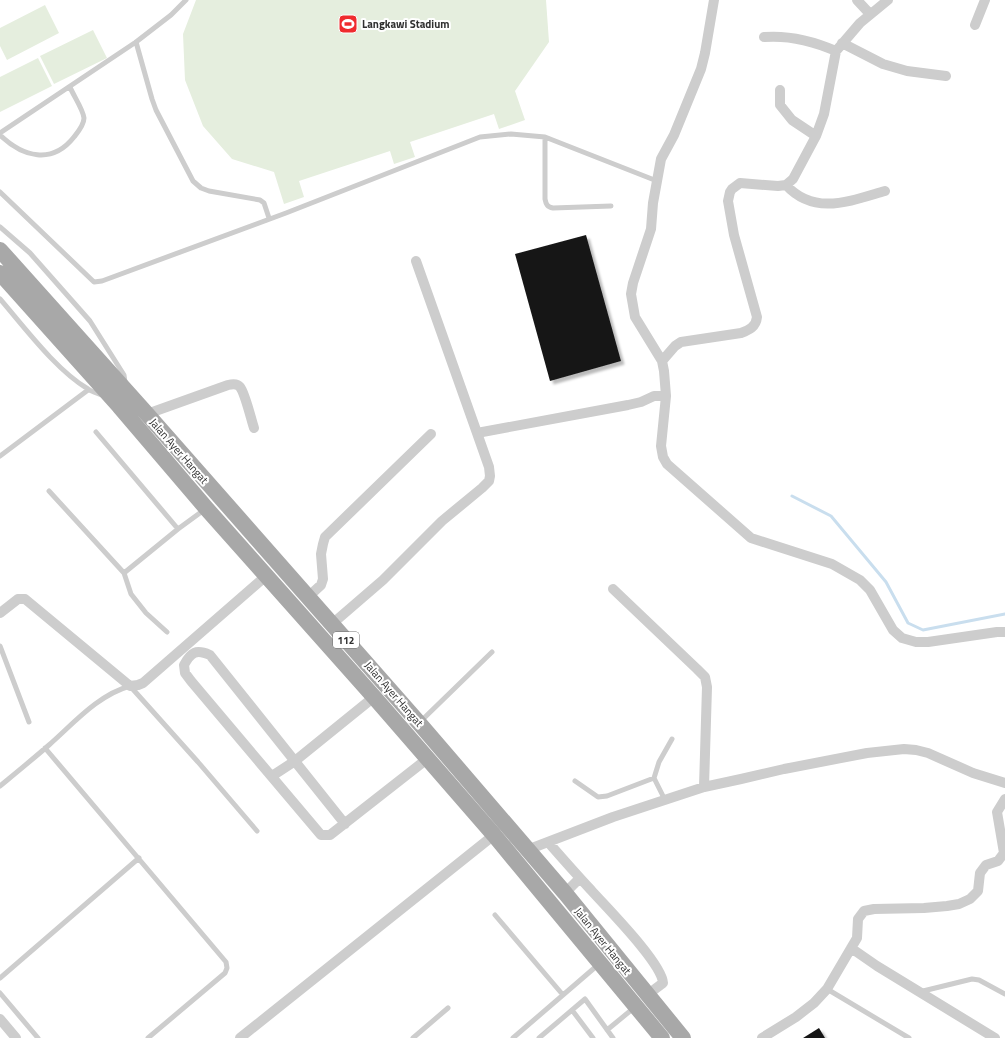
<svg xmlns="http://www.w3.org/2000/svg" width="1005" height="1038" font-family="'Titillium Web',sans-serif">
  <defs>
    <filter id="shadow"><feDropShadow dx="3.5" dy="3.5" stdDeviation="1" flood-color="#0004"/></filter>
  </defs>
  <rect width="100%" height="100%" fill="#fff"/>
  <path fill="#e5eede" d="M196 0H546L549 42 515 91 525 120 499 129 494 114 410 142 415 157 394 164 390 151 299 181 304 197 284 204 274 172 232 159 203 126 185 80 183 34Z
    M45 5 59 33 7 60 0 46V28Z
    M93 30 107 58 54 84 40 56Z
    M38 58 52 86 0 112V77Z"/>
  <g fill="none" stroke-linecap="round" stroke-linejoin="round">
    <path stroke="#c9deee" stroke-width="3" d="M792 496 831 516 886 582 908 623 923 630 1005 614"/>
  </g>
  <path fill="#171717" filter="url(#shadow)" d="M586 235 621 361 550 381 515 254Z
    M819 1028 825 1038H803Z"/>
  <g fill="none" stroke-linecap="round" stroke-linejoin="round">
    <path stroke="#cdcdcd" stroke-width="5" d="M136 42 152 99 156 110 193 181 201 188 209 191 260 200 264 203 269 218
      M0 133 136 42 171 15 186 0
      M0 135C23 157 52 165 74 137 78 132 84 125 84 118 83 109 73 95 70 87
      M545 137V199C546 204 547 207 553 208L611 206
      M0 192 94 282 102 281 286 213 480 137 511 134 545 137 657 181
      M0 227 30 253 90 321 124 375 125 382
      M0 299C25 328 56 370 88 389 92 392 97 393 102 395
      M96 432 178 529
      M0 456 88 390
      M49 491 124 573 178 529 204 510
      M124 573 131 594 146 613 167 632
      M0 646 29 722
      M421 721 492 652
      M45 748 226 962 227 968 225 973 148 1038
      M575 781 598 797 607 796 654 778
      M0 786C17 772 33 759 49 745 74 723 98 695 130 686L198 762 257 831
      M665 800 654 778 659 762 672 739
      M495 915 563 995
      M0 978 139 858
      M827 989 909 1038
      M919 992 972 979 979 980 1005 994
      M0 993 38 1038
      M572 1010 593 1038
      M607 1030 635 1007
      M413 1038 448 1008
      M513 1038 599 964
      M539 1038 585 999 613 1038"/>
    <path stroke="#cdcdcd" stroke-width="10" d="M714 0 705 53 701 69 674 135 661 159 653 203 651 229 633 283 631 294 635 317 662 361 664 371 666 396 661 446 663 457 667 464 751 538 832 564 860 580 870 590 893 630 902 638 916 642H928L997 632H1005
      M857 0 870 14
      M975 25 985 0
      M764 37C789 35 813 41 836 51
      M842 43 883 64 907 71 946 76
      M780 90V105L792 120 816 136
      M786 185C814 216 850 201 885 191
      M416 261 477 433
      M662 361 675 346 681 342 741 333C749 330 756 327 757 317L734 235 728 201 730 192 732 189 740 183 778 186 786 185 793 179 816 136 824 114 836 51 860 23 888 0
      M147 414 228 385C232 384 237 383 240 387 245 393 251 419 254 428
      M613 589 697 669 705 677 707 687 704 787
      M308 597 321 585 323 579 321 554 323 544 325 537 431 434
      M0 613 18 599H25L130 686 138 685 143 683 266 576
      M332 624 383 580 442 521 482 488 489 481 490 476 489 467 477 433 628 405 641 402 654 396H666
      M272 776 295 761 374 697
      M345 824 210 655C196 649 191 652 184 665L185 673 191 681 321 835H330L427 759
      M548 842C562 858 576 874 591 890 606 907 662 963 663 983L647 995
      M527 850 613 817 704 787 741 779 784 769 867 753 904 749 916 750 928 753 973 773 1005 783
      M565 893 580 878
      M851 948 877 966 995 1038
      M0 1019 16 1038
      M240 1038 494 835
      M762 1038 796 1017 814 1003 827 989 857 938 858 919 864 911 874 909 924 908 947 906 959 904 970 899 978 891 980 873 986 865 998 861 1004 853 997 812 1005 799"/>
    <path stroke="#a8a8a8" stroke-width="16" d="M0 250 147 414 419 723 565 893 683 1038
      M0 273 119 406 206 508 374 697 494 835 662 1038"/>
  </g>
  <defs>
    <symbol id="stadium-square" viewBox="-11 -11 22 22"><rect x="-9" y="-9" width="18" height="18" rx="4" fill="#ef2b2e" stroke="#fff"/><path d="M0-5a6.5 5 0 1 0 0 10a6.5 5 0 1 0 0-10ZM-3.5-1.8h7v3.6h-7Z" fill="#fff"/></symbol>
  </defs>
  <g fill-rule="evenodd">
    <use href="#stadium-square" x="337" y="13" width="22" height="22"/>
  </g>
  <g text-anchor="middle" dominant-baseline="central" stroke-width="4" stroke-linejoin="round" paint-order="stroke">
    <rect fill="#fff" stroke="#6e6e6e" stroke-width="1" x="333" y="632" width="26" height="16" rx="3"/>
    <g font-size="10" font-weight="bold" fill="#303030">
      <text x="346" y="640">112</text>
    </g>
    <g font-size="11" font-weight="bold" fill="#303030" stroke="#fff" text-anchor="start">
      <text x="362" y="24">Langkawi Stadium</text>
    </g>
    <g font-size="11" fill="#303030" stroke="#fff">
      <text transform="translate(179 451) rotate(49)">Jalan Ayer Hangat</text>
      <text transform="translate(394 694) rotate(49)">Jalan Ayer Hangat</text>
      <text transform="translate(603 941) rotate(51)">Jalan Ayer Hangat</text>
    </g>
  </g>
</svg>
